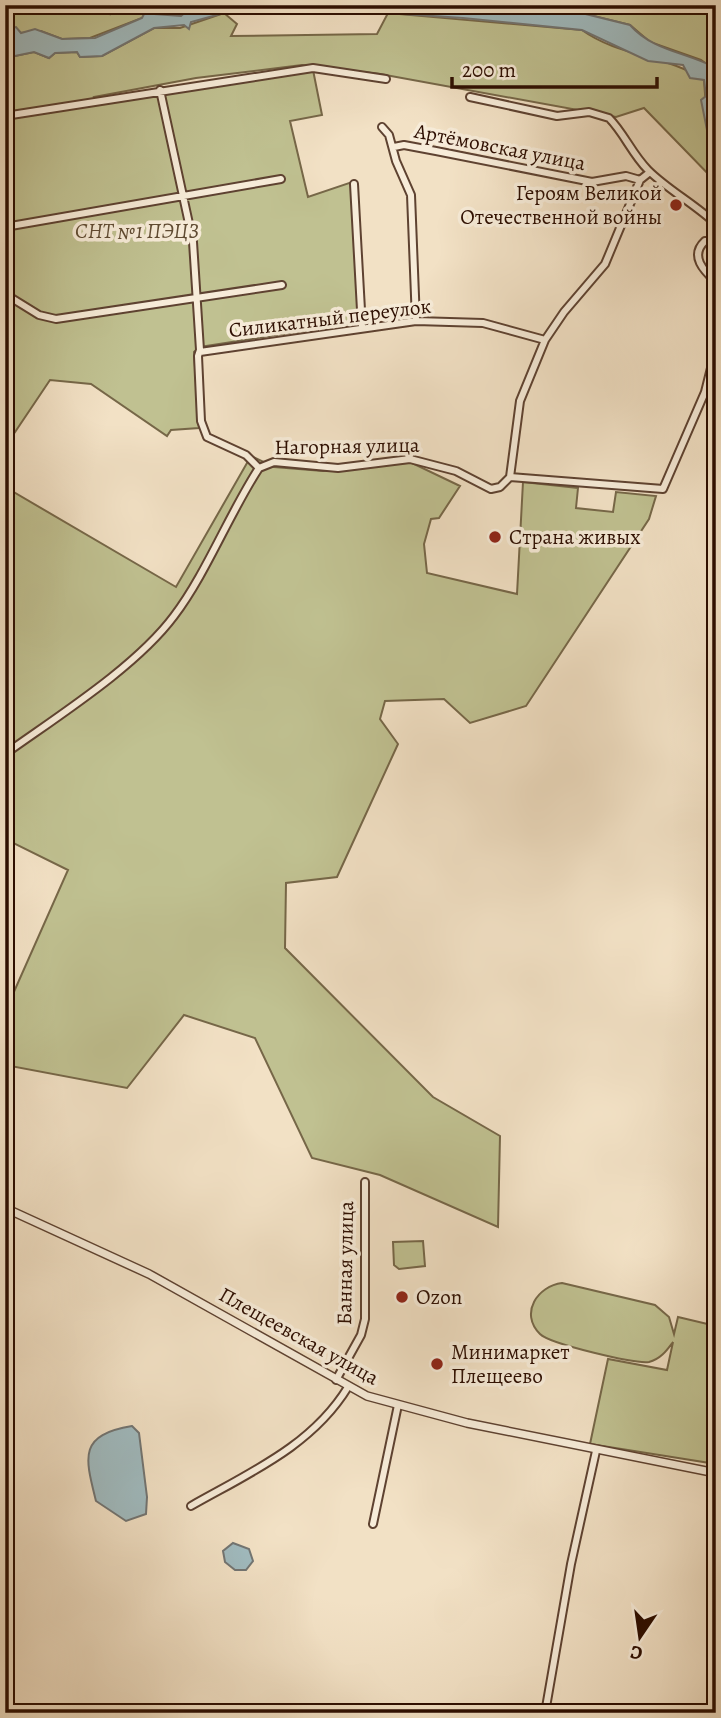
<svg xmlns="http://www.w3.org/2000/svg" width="721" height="1718" font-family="Alegreya,serif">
  <rect width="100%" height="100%" fill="#f2e1c5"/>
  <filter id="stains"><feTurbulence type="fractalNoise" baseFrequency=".00286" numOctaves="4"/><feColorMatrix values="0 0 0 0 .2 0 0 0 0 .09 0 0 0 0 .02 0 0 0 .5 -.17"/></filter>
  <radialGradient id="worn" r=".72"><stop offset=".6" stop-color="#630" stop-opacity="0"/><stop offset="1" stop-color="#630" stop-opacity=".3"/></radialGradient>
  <path fill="#c0c191" stroke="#766748" stroke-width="2" d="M5 5H119L112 14 141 10 145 14 142 18 90 38 62 39 41 31 21 33 9 27 5 29Z
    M549 5H716V71L701 60 650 42 630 25Z
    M224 13 237 24 231 36 377 34 388 13 582 30C619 57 668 55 704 80L708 135 716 144V182L644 108 616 117 380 74 302 65 196 78 94 97 97 103 313 70 322 115 290 121 308 197 352 182 359 322 200 347 194 352 199 428 171 430 167 436 91 384 50 380 5 447V58L34 52 49 58 55 53 77 52 80 57 102 56 154 28H180Z
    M251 456 274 467 323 471 410 462 460 486 439 518 431 519 424 544 427 573 517 594 523 482 578 488 576 508 613 512 616 492 656 496 649 519 526 706 470 723 444 699 385 701 380 719 398 744 337 877 286 883 285 948 433 1097 500 1136 498 1227 380 1175 312 1158 255 1038 184 1015 127 1088 5 1065V1012L68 870 5 839V487L176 587Z
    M423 1241 425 1266 399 1269 394 1265 393 1242Z
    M562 1283 655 1305 669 1317 674 1334 678 1317 716 1326V1464L590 1444 608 1359 667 1370 673 1342C667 1350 661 1359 649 1362 635 1364 550 1344 540 1334 519 1313 538 1286 562 1283Z"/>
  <path fill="#a0bbc0" stroke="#727573" stroke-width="2" d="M119 5H155V14L181 16 188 10 184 5H549L630 25C652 50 684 52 712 66L716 71V144L708 135 701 100 706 96 704 80 690 78 683 65 648 61 582 30 463 18 388 13 265 11 224 13 191 22 189 29 184 25 154 28 102 56 80 57 77 52 55 53 49 58 34 52 5 58V29L16 27 21 33 35 29 62 39 95 38 142 18 144 14 141 10 112 14Z
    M132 1426 139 1433 147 1497 146 1514 126 1521 96 1501C85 1457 78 1435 132 1426Z
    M233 1543 249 1549 253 1561 246 1570H235L225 1562 223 1551Z"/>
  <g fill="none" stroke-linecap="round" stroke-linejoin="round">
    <defs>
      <path id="minor" d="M160 90 193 242 200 350 198 356 201 421 207 437 246 455 259 468
        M470 97 557 116 589 112 609 118C624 133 632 154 648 170 668 190 695 204 716 224
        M5 116 313 68 386 79
        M382 127 389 135 396 161 411 195 416 321
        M394 147 404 145 436 151 592 182 626 176 640 180
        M354 184 362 328
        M5 227 281 179
        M716 243 705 241C689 256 704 271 716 282
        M5 294 39 315 56 319 282 285
        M200 352 416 321 483 323 545 340
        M259 468 274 462 338 468 410 459 456 471 491 489 500 487 510 477
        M510 477 520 401 545 340 564 312 605 264 640 180 650 172
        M510 477 663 489 705 392 716 348
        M5 754C58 716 136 667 174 616 206 574 229 514 259 468
        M336 1380 361 1335 365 1319V1182
        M191 1506C249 1473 312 1446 348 1387
        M373 1524 398 1405
        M545 1713 571 1564 596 1451"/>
      <path id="tertiary" d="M5 1208 149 1274 367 1396 467 1423 716 1473"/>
    </defs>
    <use href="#minor" stroke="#5e4231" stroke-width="10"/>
    <use href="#tertiary" stroke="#5e4231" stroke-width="10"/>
    <use href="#minor" stroke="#f7ecd9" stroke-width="6"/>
    <use href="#tertiary" stroke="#f7ecd9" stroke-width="7"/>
  </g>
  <g fill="#8f2418" stroke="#f7ecd9" stroke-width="2.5">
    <circle cx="676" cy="205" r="7"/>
    <circle cx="495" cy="537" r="7"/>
    <circle cx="402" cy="1297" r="7"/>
    <circle cx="437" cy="1364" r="7"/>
  </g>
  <g text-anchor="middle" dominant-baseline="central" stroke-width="7" stroke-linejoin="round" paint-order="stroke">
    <g font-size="21" fill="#2c0d00" stroke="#f7ecd9">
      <text transform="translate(500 147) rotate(11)">Артёмовская улица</text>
      <text transform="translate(330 318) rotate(-7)">Силикатный переулок</text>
      <text transform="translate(347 446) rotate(-1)">Нагорная улица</text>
      <text transform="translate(345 1263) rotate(-89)">Банная улица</text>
      <text transform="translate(299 1336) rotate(29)">Плещеевская улица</text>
    </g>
    <g font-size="21" fill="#2c0d00" stroke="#f7ecd9" text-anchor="start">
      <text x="662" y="193" text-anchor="end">Героям Великой<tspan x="662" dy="24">Отечественной войны</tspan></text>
      <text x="509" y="537">Страна живых</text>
      <text x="416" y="1297">Ozon</text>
      <text x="451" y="1352">Минимаркет<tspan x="451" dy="24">Плещеево</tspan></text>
    </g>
    <g font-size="21" font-style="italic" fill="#604c33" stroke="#f7ecd9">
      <text x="137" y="231">СНТ №1 ПЭЦЗ</text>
    </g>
  </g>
  <rect width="721" height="1718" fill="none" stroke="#f2e1c5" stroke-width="28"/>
  <rect x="7" y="7" width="707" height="1704" fill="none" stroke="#2c0d00" stroke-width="3.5"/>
  <rect x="14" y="14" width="693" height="1690" fill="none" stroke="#2c0d00" stroke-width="2"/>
  <g transform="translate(640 1637) rotate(193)" stroke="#f7ecd9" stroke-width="5" paint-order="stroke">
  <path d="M0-5L12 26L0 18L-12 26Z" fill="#2c0d00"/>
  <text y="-10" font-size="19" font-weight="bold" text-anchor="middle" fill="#2c0d00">С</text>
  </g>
  <path d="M452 77v10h205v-10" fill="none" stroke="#2c0d00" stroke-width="3.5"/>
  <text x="462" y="77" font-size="21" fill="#2c0d00" stroke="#f7ecd9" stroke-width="5" paint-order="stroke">200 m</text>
  <rect width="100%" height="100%" filter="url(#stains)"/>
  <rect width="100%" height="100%" fill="url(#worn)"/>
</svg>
